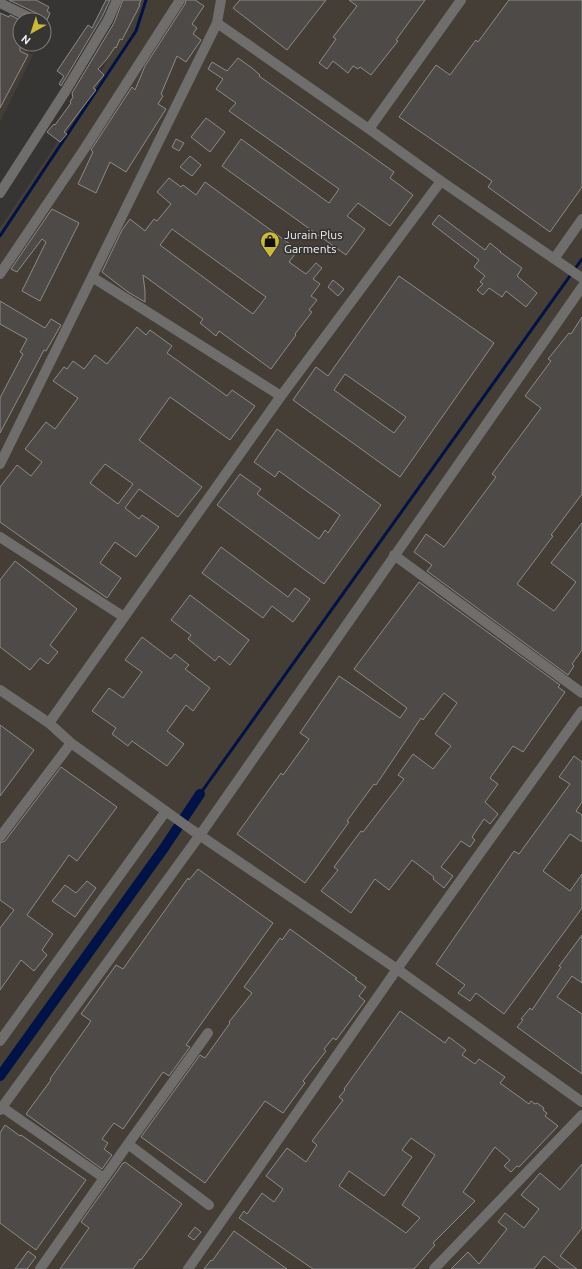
<svg xmlns="http://www.w3.org/2000/svg" width="582" height="1269" font-family="Ubuntu,sans-serif">
  <rect width="100%" height="100%" fill="#373533"/>
  <path fill="#453e37" d="M139 0H582V1269H0V228L89 95Z
    M0 37 33 55 0 122Z"/>
  <g fill="none" stroke-linecap="round" stroke-linejoin="round">
    <path stroke="#001246" stroke-width="3" d="M0 236 136 31 146 0
      M200 794 582 259"/>
    <path stroke="#001246" stroke-width="10" d="M0 1076 164 848 200 794"/>
  </g>
  <path fill="#4d4a48" stroke="#8d8a88" fill-rule="evenodd" d="M9 0H36L49 7 47 11 50 13 47 20 38 14Z
    M106 0H110L102 17 61 86 59 84 64 76 57 71 88 25 92 28Z
    M123 0H141L139 5H140L122 40 120 39 116 48 115 47 107 59 98 69 104 75 93 88 96 90 64 132 67 134 60 142 47 132 54 124 55 125 71 103 70 102 73 97 72 93 114 23Z
    M186 0H195L204 6 192 24 197 28 193 34 201 40 186 62 177 56 161 94 163 96 158 104 166 109 126 172 110 162 96 193 78 184 93 152 91 150 132 87 135 90 145 66 185 4Z
    M240 0H326L287 50 233 8Z
    M349 0H425L396 40 398 41 371 75 360 67 358 69 353 66 348 73 333 61 327 69 319 63 336 39 333 37 357 6Z
    M509 0H582V187L550 232 488 187 492 181 399 117 436 65 450 75 476 40 478 42Z
    M0 13 9 17 10 15 20 20V51L28 55 0 108Z
    M238 58 252 68 260 75 259 76 394 172 390 178 413 195 390 226 358 203 347 216 365 229 346 255 222 166 241 139 329 203 339 189 229 111 236 103 216 89 223 79 208 69 212 62 227 71Z
    M206 118 225 132 210 152 191 137Z
    M176 139 184 143 179 151 172 147Z
    M190 156 201 165 192 176 180 167Z
    M169 178 181 187 183 185 196 195 205 182 298 250 289 262 306 274 316 263 322 268 313 279 320 284 311 296 317 300 309 310 312 312 295 334 296 335 271 369 219 331 216 336 200 323 203 319 143 275 145 291V302L128 292 102 272 122 230 130 219 145 231 154 219 157 221 171 204 157 192ZM172 229 266 297 253 314 160 245Z
    M52 209 79 223 40 301 22 291 46 242 42 239 17 272 11 269Z
    M439 215 485 250 490 243 501 252H500L522 268 517 276 537 293 526 307 506 291 502 297 489 288 483 295 477 290 483 284 480 282 485 276 474 267 479 260 432 224Z
    M399 276 494 343 400 477 293 400 316 367 328 376ZM345 374 406 417 394 433 334 390Z
    M333 280 344 289 338 296 328 287Z
    M0 301 45 328 51 319 61 325 46 351 44 350 0 433V398L23 354 20 352 27 339 0 324Z
    M582 317V494L551 535 553 536 517 584 554 611 576 582 551 563 582 523V650L572 664 574 666 568 675 427 571 432 565 414 552 426 534 444 547 496 477 492 474 541 408 525 396 551 361 548 359 569 333 571 334Z
    M137 327 146 335 150 330 172 346 167 353 227 396 232 390 255 406 230 440 170 397 139 440 202 487 178 517 139 489 125 508 139 519 142 515 159 527 136 557 115 542 100 563 121 578 107 598 0 522V487L17 465 31 476 42 462 25 449 46 422 55 429 78 398 53 381 64 367 67 369 73 361 84 369 95 355 107 364ZM105 464 133 484 118 504 90 483Z
    M277 429 381 505 324 584 217 505 240 474 261 489 257 494 319 539 325 530 328 533 340 515 279 471 275 477 254 462Z
    M221 547 288 597 295 588 310 599 293 622 272 606 263 618 202 573Z
    M15 561 77 609 50 645 58 652 48 664 40 658 30 670 0 647V580Z
    M419 582 560 685 558 687 565 692 523 752 513 746 490 778 498 784 485 802 498 814 490 824 484 819 472 837 475 840 470 847 461 841 441 867 453 876 444 888 433 879 434 877 412 860 389 890 375 879 351 913 321 891 338 870 334 867 361 831 363 832 404 779 398 775 413 754 433 769 451 746 435 734 457 703 444 693 423 720 421 718 376 785 374 784 347 821 349 822 305 883 237 834 281 773 283 775 309 739 300 733 339 676 400 718 407 708 354 669Z
    M190 595 249 640 230 665 219 656 215 661 188 639 191 635 171 620Z
    M142 637 171 659 175 654 189 665 185 669 210 688 193 711 186 705 167 731 184 744 167 766 132 741 128 746 112 734 116 728 92 711 109 688 123 698 142 672 125 660Z
    M0 725 34 750 0 796Z
    M574 756 582 762V802L576 811 582 815V842L570 834 543 871 570 891 582 874V908L504 1014 476 993 470 1001 458 993 465 985 436 964 514 851 519 854 570 784 559 777Z
    M61 767 117 807 77 861 69 855 27 915 53 934 42 950 47 955 34 971 21 960 0 990V928L14 910 0 900V843L5 841Z
    M198 869 273 923 186 1045 190 1047 169 1076 163 1072 123 1129 114 1123 102 1139 108 1143 104 1149 112 1155 102 1169 26 1114 51 1080 50 1079 91 1021 81 1014 116 965 123 969 188 878 189 880Z
    M87 881 96 888 75 917 52 901 65 885 76 893Z
    M290 929 357 978 355 979 366 987 359 996 365 1001 336 1040 333 1038 324 1049 326 1051 303 1081 305 1083 283 1113 265 1101 205 1183 141 1137 200 1055 205 1058 230 1023 229 1022 252 993 244 987 280 938 282 940Z
    M582 935V983L572 976 557 997 582 1014V1074L517 1027 523 1020 521 1019 530 1008 532 1010 561 967 559 966Z
    M400 1011 445 1043 449 1037 466 1050 462 1055 475 1064 479 1059 505 1077 500 1083 529 1104 531 1101 535 1104 537 1103 544 1108 543 1110 547 1113 545 1116 558 1126 519 1167 517 1166 511 1172 504 1166 510 1160 495 1147 463 1192 475 1201 433 1243 435 1245 414 1269H313L239 1218 244 1211 247 1214 262 1193 274 1202 283 1189 266 1176 287 1148 306 1162 317 1145 312 1141 343 1100 339 1097 345 1090 344 1089ZM411 1138 435 1155 402 1205 420 1218 406 1233 339 1186 349 1171 384 1196 412 1157 402 1150Z
    M5 1125 20 1136 21 1135 86 1180 36 1250 0 1223V1133Z
    M125 1162 182 1204 141 1260 140 1259 133 1269H60L89 1228 81 1222 123 1163H124Z
    M582 1164V1228L560 1256 577 1269H560L544 1256 534 1269H451L468 1252 479 1264 507 1229 498 1222 505 1213 524 1228 539 1209 521 1195 540 1173 560 1190Z
    M195 1227 201 1232 194 1240 188 1236Z
    M234 1231 287 1269H204L211 1260 212 1261Z
    M28 1251 36 1257 27 1269H15Z"/>
  <g fill="none" stroke-linecap="round" stroke-linejoin="round">
    <path stroke="#6f6e6d" stroke-width="10" d="M0 3 35 20
      M217 23 369 129 441 181 582 278
      M369 129 461 0
      M0 193 65 92 108 20 117 0
      M554 259 582 219
      M0 274 85 148 180 0
      M92 277 281 396
      M0 464 217 23 221 0
      M0 537 124 617
      M394 555 582 693
      M0 690 49 723 71 743 192 830 397 969 582 1102
      M49 723 281 396 441 181
      M0 837 71 743
      M0 1041 166 811
      M2 1107 104 1178
      M0 1110 200 835 582 287
      M128 1144 208 1033
      M40 1269 128 1144 209 1205
      M188 1269 397 969 582 711
      M434 1269 582 1115"/>
  </g>
  <defs>
    <symbol id="shop-pin" viewBox="-11 -11 22 30"><path d="M0 17L-7.5 6A9.5 9.5 0 1 1 7.5 6Z" fill="#cbb939" stroke="#373533"/><path d="M-5-2.5h2.3a2.7 3.5 0 0 1 5.4 0H5L5.5 6h-11ZM-1.5-2.5h3a1.5 2.3 0 0 0-3 0Z" fill="#111"/></symbol>
  </defs>
  <g fill-rule="evenodd">
    <use href="#shop-pin" x="259" y="230" width="22" height="30"/>
  </g>
  <g text-anchor="middle" dominant-baseline="central" stroke-width="3.5" stroke-linejoin="round" paint-order="stroke">
    <g font-size="12" fill="#f2f1ef" stroke="#373533" text-anchor="start">
      <text x="284" y="234">Jurain Plus<tspan x="284" dy="14">Garments</tspan></text>
    </g>
  </g>
  <g transform="translate(32 32) rotate(219)"><circle r="19" fill="#373533" stroke="#82807e"/>
  <path d="M0-3L7 15L0 10L-7 15Z" fill="#cbb939"/>
  <text y="-6" font-size="11" font-weight="bold" text-anchor="middle" fill="#f2f1ef">N</text>
  </g>
</svg>
